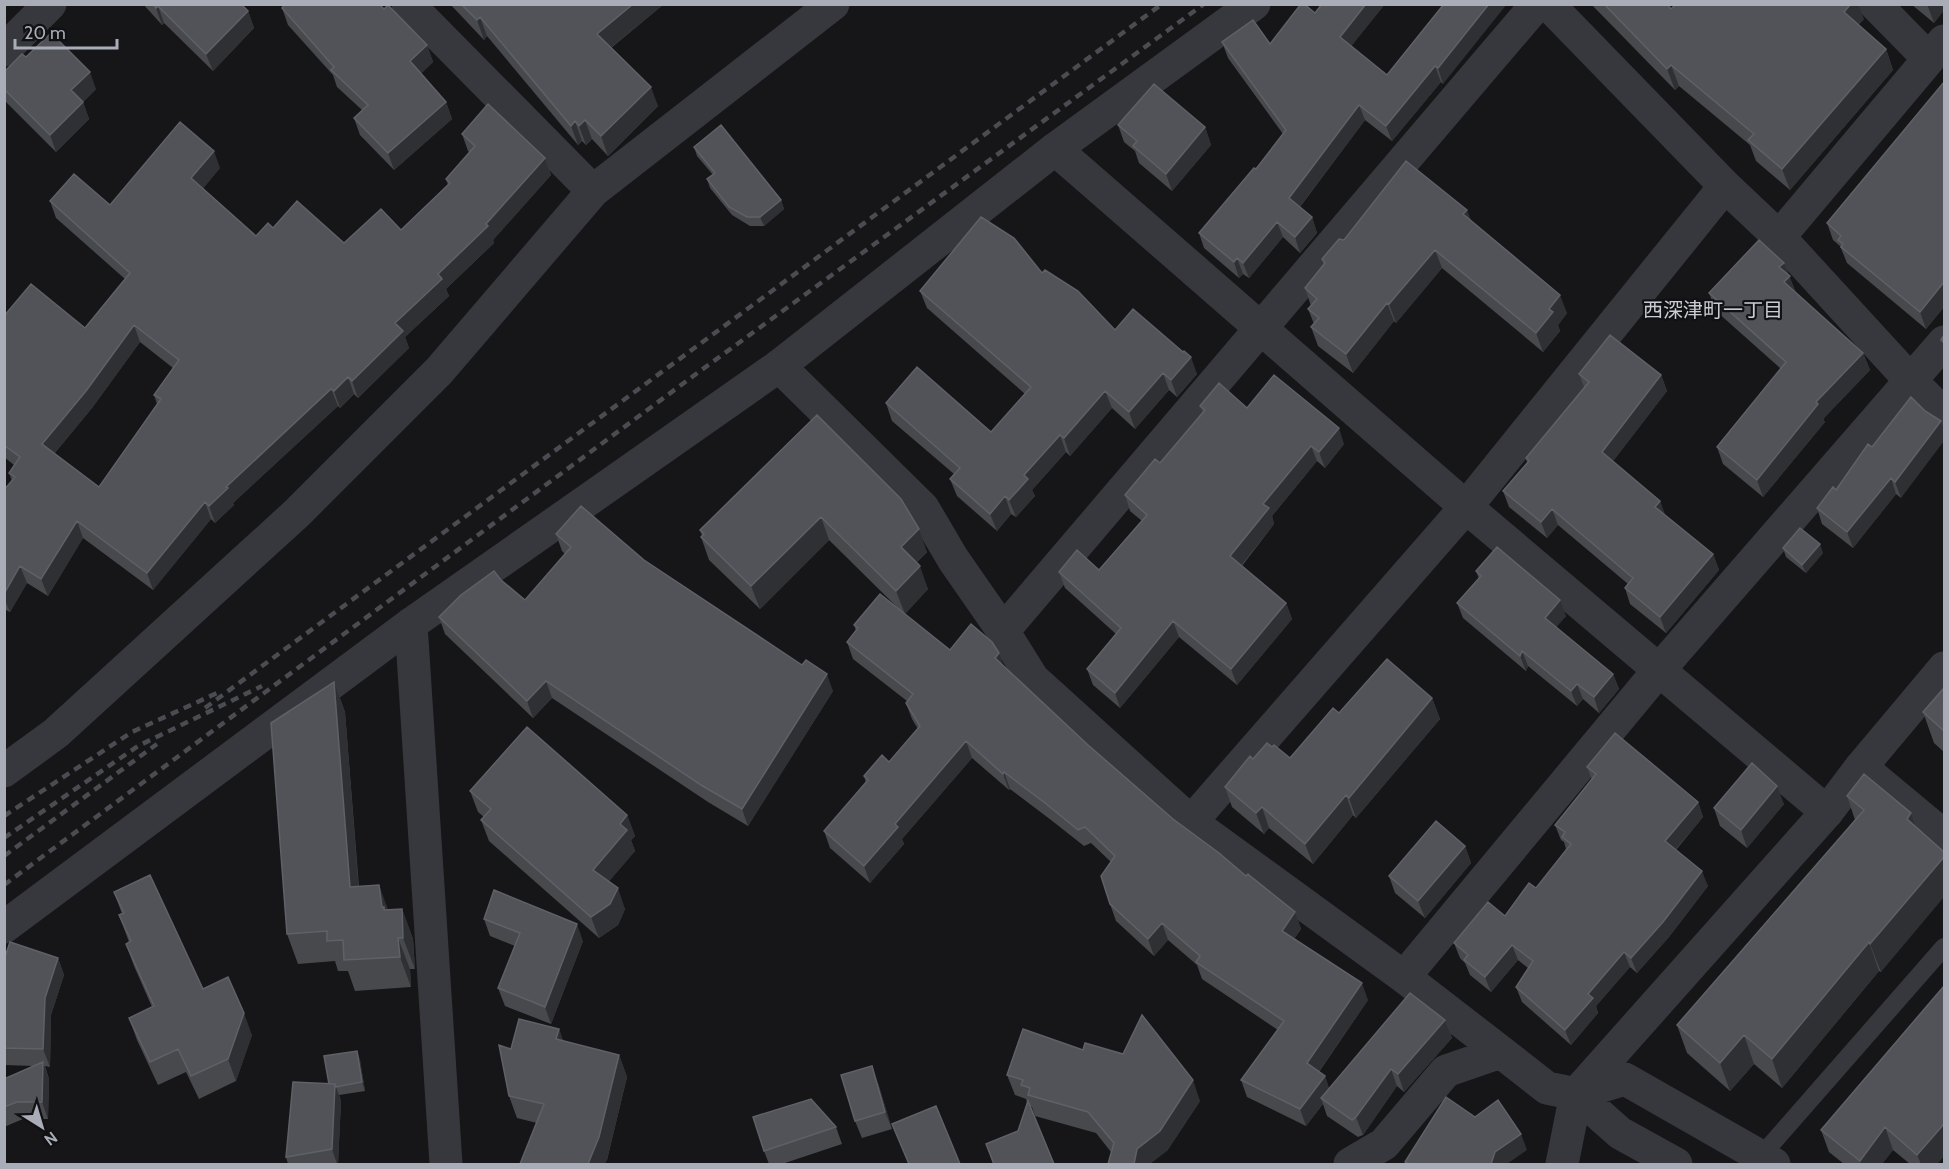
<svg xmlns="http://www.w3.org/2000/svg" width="1949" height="1169" font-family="Cabin,'Noto Sans JP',sans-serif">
  <rect width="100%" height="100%" fill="#161618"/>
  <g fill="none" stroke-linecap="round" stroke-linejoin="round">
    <path stroke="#37383d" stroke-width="18" d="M1761 1156 1944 947"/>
    <path stroke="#37383d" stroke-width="33" d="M408 4 593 191
      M1548 4 1725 186 1779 237 1911 381 1944 414
      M1875 4 1929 59
      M4 50 50 4
      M1055 149 1466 507 1827 812
      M1779 237 1944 41
      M779 366 923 508 953 559 1003 631 1033 679 1191 822 1404 977 1501 1052
      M411 624 446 1164
      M1003 631 1537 4
      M1861 767 1944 836
      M4 771 56 733 297 513 439 371 593 191 833 4
      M1191 822 1466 507 1725 186
      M1404 977 1659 670 1944 342
      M1576 1094 1625 1079 1774 1164
      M1350 1164 1384 1144 1446 1071 1501 1052 1547 1088 1576 1094 1620 1133 1676 1164
      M1562 1164 1576 1094"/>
    <path stroke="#37383d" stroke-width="33" d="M4 927 411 624 779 366 1055 149 1254 4
      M1576 1094 1827 812 1861 767 1944 668"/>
    <path stroke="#4a4c52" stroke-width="4.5" stroke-dasharray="8 6" stroke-linecap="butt" d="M205 708 1162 4
      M4 816 132 732 217 693
      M4 838 138 746 262 686
      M4 856 157 744
      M4 885 696 374 1204 4"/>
  </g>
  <path fill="#47494d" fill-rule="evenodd" d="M143 4H241L248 11 254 28 213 71 164 23 162 25Z
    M450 4H664L611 48 658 106 608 156 592 139 586 145 582 141 578 145 487 36 484 40Z
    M1322 4H1385L1351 46 1387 75 1444 4 1443 84 1441 82 1392 141 1365 120 1300 207 1312 217 1317 233 1300 253 1283 237 1249 278 1243 274 1239 278 1204 248 1199 233 1256 169 1283 134 1228 58 1222 42 1270 44 1315 13Z
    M1591 4H1667L1671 9 1864 19 1858 25 1886 49 1893 70 1790 190 1756 161 1750 145 1679 86 1675 90Z
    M1911 4H1944V10L1934 23Z
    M282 8 384 9 427 45 433 62 421 73 446 102 452 119 394 170 360 135 354 118 362 110 337 87 333 75 288 25Z
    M26 57 96 89 83 102 89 119 56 152 4 100V72Z
    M1944 82V307L1926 329 1847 263 1840 246 1833 240 1827 223Z
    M1118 125 1205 127 1211 145 1172 191 1139 163 1135 151 1124 142Z
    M462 134 545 158 551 175 493 240 494 243 446 289 449 296 405 337 409 348 358 398 354 394 340 408 338 406 233 503 234 505 215 523 211 519 153 590 83 538 48 596 27 583 10 612 4 609V490L12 481 9 473 14 465 4 457V316L85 328 125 279 56 218 50 201 110 205 220 168 203 188 256 236 273 228 344 243 401 230 448 185 446 179 470 153 468 151ZM140 342 173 368 154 395 157 404 99 487 54 454 92 408Z
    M694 147 781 200 784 209 764 226H750L732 215 710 188 707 179 713 175 697 156Z
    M1471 221 1567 313 1558 325 1560 331 1543 352 1442 268 1396 323 1394 321 1353 373 1318 346 1311 327 1314 324 1308 309 1311 306 1305 288 1324 265 1322 259 1344 240Z
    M1784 263 1796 293 1863 353 1870 370 1823 419 1825 422 1763 497 1723 464 1717 447 1781 369 1716 311 1709 293Z
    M1042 273 1115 330 1197 374 1177 397 1169 390 1135 429 1112 408 1070 456 1066 452 1032 490 1035 496 1016 517 1011 514 997 531 957 496 950 479 954 474 892 421 886 403 991 432 1025 394 927 308 920 291Z
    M1579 374 1661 375 1667 391 1613 461 1660 501 1665 516 1713 554 1719 570 1666 633 1630 604 1625 588 1628 584 1558 525 1547 538 1509 507 1503 491 1527 463 1526 458 1584 387Z
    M1911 397 1901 498 1896 494 1853 548 1822 524 1817 508 1836 490 1872 447Z
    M1200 406 1247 408 1344 444 1325 468 1317 461 1272 516 1274 524 1242 566 1286 603 1292 619 1237 685 1179 637 1120 708 1093 685 1087 669 1116 634 1065 588 1059 572 1099 570 1142 521 1130 511 1125 495 1160 463 1203 413Z
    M817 415 927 552 916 563 928 589 905 614 950 650 1004 667 1088 745 1173 819 1246 876 1295 912 1301 929 1294 939 1368 1000 1319 1072 1325 1076 1329 1089 1445 1020 1452 1038 1404 1092 1397 1086 1363 1135 1358 1137 1327 1116 1323 1104 1306 1126 1247 1097 1241 1080 1278 1030 1202 979 1197 965 1168 940 1154 956 1116 921 1110 904 1111 862 1091 843 1084 846 1051 820 1010 789 1009 790 972 758 902 839 904 844 870 883 830 848 824 831 866 783 864 776 889 762 918 729 912 719 906 703 907 701 853 659 847 642 856 631 854 625 904 614 829 540 760 609 709 560 701 537 702 536 700 530Z
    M556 534 644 560 833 691 748 826 708 802 552 698 533 718 445 634 439 617 501 580 525 600 565 554 562 551Z
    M1783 548 1823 553 1806 573 1786 557Z
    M1476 571 1566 616 1556 627 1613 674 1619 689 1599 713 1583 699 1577 706 1528 666 1526 671 1463 618 1457 603 1479 579Z
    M334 682 345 712 359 887 388 910 402 909 413 939 415 969H410L411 987 355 991 348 971H338L335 961 298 964 287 934Z
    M1944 688V752L1934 743 1923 712Z
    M1432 698 1440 719 1356 818 1353 815 1313 864 1269 828 1264 834 1232 807 1225 787 1253 759 1272 747 1290 758 1339 713Z
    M1587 767 1698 802 1703 817 1676 850 1708 886 1669 937 1637 973 1630 967 1596 1006 1598 1013 1571 1045 1522 1002 1516 987 1528 968 1518 960 1491 992 1470 975 1465 963 1460 958 1454 943 1505 916 1536 888 1566 849 1564 842 1561 840 1555 825 1592 780Z
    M470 791 627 815 635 836 631 840 635 851 609 881 625 909 618 925 599 938 489 841 481 820 484 817 478 812Z
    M1847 796 1911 813 1917 828 1881 972 1879 971 1782 1088 1754 1064 1730 1091 1687 1053 1677 1025 1855 820Z
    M1784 804 1747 848 1720 826 1714 808Z
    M1465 846 1471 863 1425 918 1395 893 1389 876Z
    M114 892 203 989 252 1035 236 1081 199 1099 186 1072 158 1085 137 1040 129 1018 152 1007 134 966 126 944 129 942 119 915 122 914Z
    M484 919 583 941 551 1024 505 1006 498 988 515 946 490 936Z
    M58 958 64 975 51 1015 50 1067 45 1066 49 1079 48 1119H23L4 1127V1079L34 1066 4 1065V960Z
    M1944 986V1156L1937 1164H1910L1893 1150 1882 1164H1844L1829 1152 1821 1130Z
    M559 1029 563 1041 619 1055 627 1077 607 1160 537 1123 517 1118 509 1096 511 1049Z
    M357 1051 360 1060 365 1091 339 1095 341 1101 338 1164H288L286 1157Z
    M1007 1075 1200 1101 1167 1151 1111 1152 1096 1133 1035 1116 1032 1107 1030 1106 1054 1164H993L986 1144 1018 1131 1027 1103 1026 1099 1015 1095Z
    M878 1083 892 1129 862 1138 855 1121Z
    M836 1127 842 1144 782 1164H769L764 1151Z"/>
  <path fill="#2f3033" d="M633 4H664L604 53 597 34Z
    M1366 4H1385L1346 53 1340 37Z
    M1489 4H1507L1443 84 1438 68Z
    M1851 4H1858L1864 19 1851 33 1844 12Z
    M1927 4H1944V10L1934 23Z
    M158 6 164 23 162 25 156 8Z
    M248 11 254 28 213 71 206 54Z
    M480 17 487 36 484 40 477 20Z
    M427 45 433 62 417 78 410 61Z
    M1886 49 1893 70 1790 190 1782 169Z
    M1671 65 1679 86 1675 90 1667 69Z
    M1435 66 1441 82 1392 141 1386 126Z
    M90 72 96 89 83 102 89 119 56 152 50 135 71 90Z
    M651 87 658 106 608 156 601 136Z
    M446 102 452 119 394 170 388 153Z
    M1359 105 1365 120 1295 213 1289 198Z
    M585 120 592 139 586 145 579 126Z
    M575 121 582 141 578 145 571 126Z
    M1205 127 1211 145 1172 191 1166 174Z
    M214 151 220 168 198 195 191 178Z
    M545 158 551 175 493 240 494 243 446 289 449 296 405 337 409 348 358 398 352 381 395 323 438 274 486 224Z
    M781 200 784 209 764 226 760 217Z
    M1467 210 1474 228 1463 214Z
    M1312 217 1317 233 1300 253 1295 237Z
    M1277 222 1283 237 1249 278 1243 263Z
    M1435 250 1442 268 1396 323 1389 304Z
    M1237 258 1243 274 1239 278 1234 262Z
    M1784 263 1796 294 1790 300 1779 267Z
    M1944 282V307L1926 329 1920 312Z
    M1560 295 1567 313 1558 325 1560 331 1543 352 1536 333 1549 309Z
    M1387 303 1394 321 1353 373 1346 354Z
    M134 325 140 342 92 408 48 461 42 444Z
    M1863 353 1870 370 1823 419 1825 422 1763 497 1757 480 1816 402Z
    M1191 357 1197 374 1177 397 1171 380Z
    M1163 373 1169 390 1135 429 1129 412Z
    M1661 375 1667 391 1608 468 1602 452Z
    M348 377 354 394 340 408 334 391Z
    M331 389 338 406 233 503 234 505 215 523 209 506 226 487Z
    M1105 391 1112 408 1070 456 1064 438Z
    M1941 421 1944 430V441L1901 498 1895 482Z
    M1339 428 1344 444 1325 468 1319 452Z
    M1060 435 1066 452 1032 490 1035 496 1016 517 1009 500 1024 475Z
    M1311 446 1317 461 1272 516 1274 524 1236 572 1230 556 1263 504Z
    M1891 478 1896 494 1853 548 1847 532Z
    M1005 496 1011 514 997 531 990 514Z
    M1660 501 1666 517 1655 507Z
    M205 502 211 519 153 590 147 573Z
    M1552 509 1558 525 1547 538 1541 522Z
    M821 517 829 540 760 609 751 586Z
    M77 521 83 538 48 596 41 579Z
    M919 529 927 552 909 570 901 547Z
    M1820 544 1823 553 1806 573 1802 565Z
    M1713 554 1719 570 1666 633 1660 617Z
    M20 566 27 583 10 612 4 598V594Z
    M920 566 928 589 905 614 896 591Z
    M1560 600 1566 616 1551 633 1545 618Z
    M1286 603 1292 619 1237 685 1231 669Z
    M1173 621 1179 637 1120 708 1115 693Z
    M1522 651 1528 666 1526 671 1520 656Z
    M999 653 1005 670 995 658Z
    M827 674 833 691 748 826 742 809Z
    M1613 674 1619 689 1599 713 1594 697Z
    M546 681 552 698 533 718 527 701Z
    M334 682 345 712 361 918 350 887Z
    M1577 684 1583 699 1577 706 1571 691Z
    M1432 698 1440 719 1356 818 1349 798Z
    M966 741 972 758 902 839 904 844 870 883 864 866 895 824Z
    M1004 772 1010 789 1009 790 1003 774Z
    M1777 786 1784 804 1747 848 1741 830Z
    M1346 795 1353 815 1313 864 1305 844Z
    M1698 802 1703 817 1670 856 1665 841Z
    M1262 807 1269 828 1264 834 1256 813Z
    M1911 813 1922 842 1907 819Z
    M627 815 635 836 631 840 635 851 601 891 593 870 620 824Z
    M1465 846 1471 863 1425 918 1418 901Z
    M1944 857V897L1881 972 1870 944Z
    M1702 871 1708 886 1669 937 1637 973 1631 958Z
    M379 885 390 915 395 941 382 907Z
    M618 888 625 909 618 925 599 938 591 917Z
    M402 909 413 939 415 969 403 938Z
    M1295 912 1301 929 1288 948 1282 931Z
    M1162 923 1168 940 1154 956 1148 939Z
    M577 924 583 941 551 1024 545 1007Z
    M398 938 410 969 411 987 400 957Z
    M1869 942 1879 971 1782 1088 1772 1059Z
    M1512 945 1518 960 1491 992 1485 977Z
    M1624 952 1630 967 1596 1006 1598 1013 1571 1045 1565 1030 1588 994Z
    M58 958 64 975 51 1015 50 1067 43 1049 45 998Z
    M1362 983 1368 1000 1313 1080 1307 1063Z
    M244 1013 252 1035 236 1081 228 1059Z
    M1445 1020 1452 1038 1404 1092 1398 1074Z
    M559 1029 567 1051 556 1039Z
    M1744 1035 1754 1064 1730 1091 1720 1063Z
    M357 1051 360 1060 365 1091 362 1082Z
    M619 1055 627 1077 607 1160 605 1164H588Z
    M43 1062 49 1079 48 1119 42 1102Z
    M872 1066 878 1083 892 1129 885 1112Z
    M1391 1069 1397 1086 1363 1135 1356 1117Z
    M1325 1076 1331 1093 1321 1098 1323 1104 1306 1126 1300 1109Z
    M1193 1080 1200 1101 1167 1151 1150 1164H1134L1137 1149Z
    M335 1084 341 1101 338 1164H337L332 1149Z
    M1944 1124V1156L1937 1164H1921L1917 1155Z
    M1885 1127 1893 1150 1882 1164H1861L1860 1161Z
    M1521 1134 1527 1150 1507 1164H1491L1495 1152Z"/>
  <path fill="#525359" stroke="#5f6168" stroke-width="1.5" fill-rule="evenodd" d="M153 4H241L248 11 206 54 158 6 156 8Z
    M285 4H379L384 9 388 5 427 45 410 61 446 102 388 153 354 118 368 105 331 70 334 67 282 8Z
    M461 4H633L597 34 651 87 601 136 585 120 579 126 575 121 571 126 480 17 477 20Z
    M1301 4H1304L1315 13 1322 4H1366L1340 37 1387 75 1444 4H1489L1438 68 1435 66 1386 126 1359 105 1289 198 1312 217 1295 237 1277 222 1243 263 1237 258 1234 262 1199 233 1254 168 1256 169 1286 130 1222 42 1253 20 1270 44Z
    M1604 4H1667L1671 9 1676 4H1851L1844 12 1886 49 1782 169 1748 140 1754 134 1671 65 1667 69Z
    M51 33 90 72 71 90 83 102 50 135 4 89V72L22 54 26 57Z
    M1944 82V282L1920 312 1841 247 1843 244 1838 240 1841 236 1827 223Z
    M1154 84 1205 127 1166 174 1133 146 1137 141 1118 125Z
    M488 104 545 158 486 224 488 226 438 274 442 279 395 323 403 331 352 381 348 377 334 391 331 389 226 487 228 488 209 506 205 502 147 573 77 521 41 579 20 566 4 594V490L15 477 9 473 20 457 4 445V316L31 284 85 328 130 273 50 201 74 174 110 205 180 122 214 151 191 178 256 236 268 223 273 228 297 201 344 243 381 209 401 230 450 183 446 179 475 146 462 134ZM134 325 179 360 154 395 161 399 99 487 42 444 86 391Z
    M721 125 781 200 760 217H747L729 207 707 179 715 173 694 147Z
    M1406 161 1467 210 1463 214 1560 295 1549 309 1553 312 1536 333 1435 250 1389 304 1387 303 1346 354 1311 327 1319 318 1308 309 1317 299 1305 288 1325 263 1322 259 1339 239 1344 240Z
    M981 217 1014 238 1042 273 1045 270 1078 291 1115 330 1133 309 1183 352 1184 351 1191 357 1171 380 1163 373 1129 412 1105 391 1064 438 1060 435 1024 475 1028 479 1009 500 1005 496 990 514 950 479 960 468 886 403 917 367 991 432 1031 387 920 291Z
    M1759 240 1784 263 1779 267 1790 276 1784 282 1863 353 1816 402 1818 404 1757 480 1717 447 1786 362 1709 293Z
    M1610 335 1661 375 1602 452 1660 501 1655 507 1713 554 1660 617 1625 588 1633 578 1552 509 1541 522 1503 491 1529 461 1526 458 1589 382 1579 374Z
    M1944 335V343L1941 340Z
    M1274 375 1339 428 1319 452 1311 446 1263 504 1269 508 1230 556 1286 603 1231 669 1173 621 1115 693 1087 669 1121 628 1059 572 1077 550 1099 570 1147 515 1125 495 1155 459 1160 463 1205 410 1200 406 1219 383 1247 408Z
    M1911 397 1925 411 1941 421 1895 482 1891 478 1847 532 1817 508 1833 487 1836 490 1868 444 1872 447Z
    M817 415 901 499 919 529 901 547 920 566 896 591 821 517 751 586 701 537 704 534 700 530Z
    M581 506 644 560 802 665 806 660 827 674 742 809 701 785 546 681 527 701 439 617 461 595 494 571 501 580 525 600 571 547 556 534Z
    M1800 528 1820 544 1802 565 1783 548Z
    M1497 547 1560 600 1545 618 1613 674 1594 697 1577 684 1571 691 1522 651 1520 656 1457 603 1481 576 1476 571Z
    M880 594 950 650 971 624 992 642 999 653 995 658 1088 745 1173 819 1219 853 1246 876 1248 874 1249 875 1295 912 1282 931 1362 983 1307 1063 1325 1076 1300 1109 1241 1080 1284 1021 1196 962 1200 956 1162 923 1148 939 1110 904 1101 876 1115 856 1085 827 1078 830 1045 803 1004 772 1003 774 966 741 895 824 898 827 864 866 824 831 868 780 864 776 882 755 889 762 920 726 906 703 913 694 847 642 858 628 854 625Z
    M1387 659 1432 698 1349 798 1346 795 1305 844 1262 807 1256 813 1225 787 1250 756 1253 759 1267 743 1272 747 1274 745 1290 758 1333 708 1339 713Z
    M334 682 350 887 379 885 382 907H384V910L402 909 403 938H398L400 957 344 960 343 940 327 941V931L287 934 271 723Z
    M1944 688V731L1923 712Z
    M527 727 627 815 620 824 627 830 593 870 618 888 610 904 591 917 481 820 491 809 470 791Z
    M1615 733 1698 802 1665 841 1702 871 1663 922 1631 958 1624 952 1588 994 1593 998 1565 1030 1516 987 1533 961 1512 945 1485 977 1464 960 1468 955 1454 943 1488 902 1505 916 1529 883 1536 888 1571 844 1562 837 1565 832 1555 825 1596 774 1587 767Z
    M1752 763 1777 786 1741 830 1714 808Z
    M1864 774 1911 813 1907 819 1944 852V857L1870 944 1869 942 1772 1059 1744 1035 1720 1063 1677 1025 1864 810 1847 796Z
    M1436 821 1465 846 1418 901 1389 876Z
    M150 875 203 989 228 977 244 1013 228 1059 191 1076 178 1049 150 1062 129 1018 154 1006 126 944 131 941 119 915 124 913 114 892Z
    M494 890 577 924 545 1007 498 988 520 933 484 919Z
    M10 942 58 958 45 998 43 1049 4 1048V960Z
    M1944 986V1124L1917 1155 1885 1127 1860 1161 1821 1130Z
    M1410 993 1445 1020 1398 1074 1391 1069 1356 1117 1352 1120 1321 1098Z
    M1142 1015 1193 1080 1160 1131 1137 1149 1134 1164H1108L1114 1143 1088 1112 1028 1095 1030 1088 1021 1085 1023 1080 1007 1075 1023 1029 1083 1050 1085 1043 1123 1054Z
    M519 1019 559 1029 556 1039 619 1055 599 1137 588 1164H520L544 1104 509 1096 499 1045 511 1049Z
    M357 1051 362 1082 336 1087 335 1084H329L324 1056Z
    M43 1062 42 1102H17L4 1107V1079Z
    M872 1066 885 1112 855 1121 841 1075Z
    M293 1082 335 1084 332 1149 286 1157Z
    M1446 1097 1475 1117 1498 1100 1521 1134 1495 1152 1491 1164H1410L1405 1162Z
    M811 1099 836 1127 764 1151 753 1117Z
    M1028 1101 1054 1164H994L986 1144 1018 1131Z
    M936 1106 960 1164H909L892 1124Z"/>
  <g text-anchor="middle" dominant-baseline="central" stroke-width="4.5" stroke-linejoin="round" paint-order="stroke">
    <g font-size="20" fill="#c9ccd4" stroke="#111113">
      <text x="1713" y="310">西深津町一丁目</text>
    </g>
  </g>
  <rect width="1949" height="1169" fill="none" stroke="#a8adb8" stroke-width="12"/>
  <g transform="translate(42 1127) rotate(143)" stroke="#111113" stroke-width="4.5" paint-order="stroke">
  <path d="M0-4.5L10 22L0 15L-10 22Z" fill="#a8adb8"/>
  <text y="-9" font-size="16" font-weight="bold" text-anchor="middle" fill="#a8adb8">N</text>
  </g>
  <path d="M15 39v9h102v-9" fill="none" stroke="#a8adb8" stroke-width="3"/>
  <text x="24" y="39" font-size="18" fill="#a8adb8" stroke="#111113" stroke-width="4.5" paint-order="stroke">20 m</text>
</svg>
